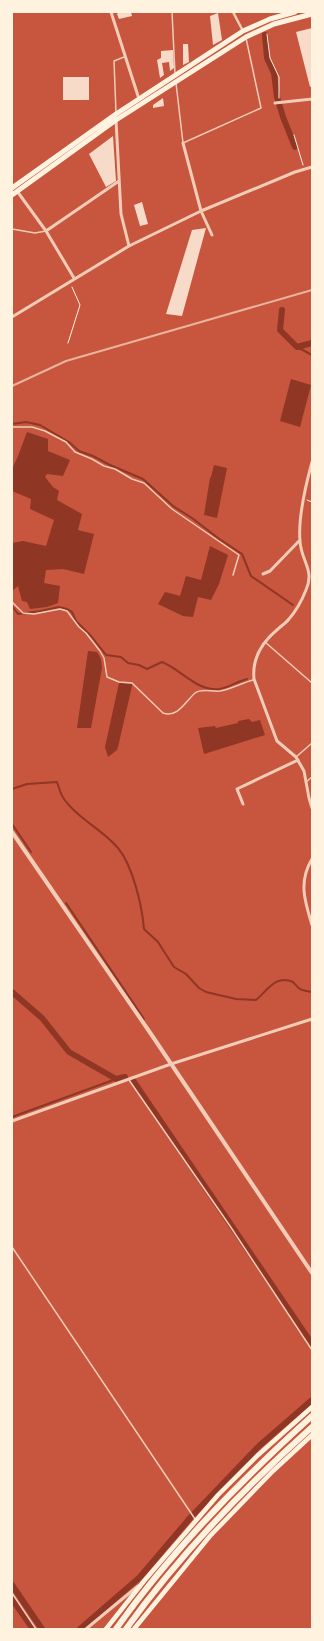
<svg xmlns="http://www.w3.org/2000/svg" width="324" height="1641" font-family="Spectral,serif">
  <rect width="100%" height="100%" fill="#c8553d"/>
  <path fill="#8f3625" d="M291 379 311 385 300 427 280 421Z
    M27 432 48 439V451L70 460 63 476 47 474 45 477 53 487 59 491 57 500 82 514 78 530 94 534 84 574 63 569 46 570 44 583 60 586 58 603 47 607 30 609 27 602 22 601 18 586 12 591V543L23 541 46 546 54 520 30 509 31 499 12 491V469L18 456Z
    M214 465 227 468 217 518 204 515 210 478 211 477Z
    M210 546 228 555 219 584 211 600 198 597 193 617 183 616 158 604 165 592 180 596 186 576 201 580Z
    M88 651 97 652 101 659 102 668 91 728H77Z
    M119 683 132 684V686L118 747 117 750 108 757 105 747Z
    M249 719 252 722 260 720 265 735 204 754 198 728 215 726 216 728 238 723V721Z"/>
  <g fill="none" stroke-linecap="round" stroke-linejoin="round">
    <path stroke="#8f3625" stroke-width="2" d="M297 347 312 355
      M12 424 26 422 40 425 69 442 79 451 93 456 110 465 143 479 173 506 192 518 218 538 242 554 251 576 293 605
      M12 606 18 614 41 611 59 607 67 609 72 612 76 621 91 636 106 655 121 657 128 663 139 665 147 669 162 662C182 670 197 692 220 689 230 687 238 681 247 679
      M12 789 27 784 57 782C59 787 60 794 64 799 78 819 102 829 118 848 133 866 142 906 144 929L158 942 174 967 186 974 199 988 206 992 236 999 256 1000C267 991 276 974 293 982 295 984 297 987 300 989 303 991 308 991 312 992
      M12 824 31 852
      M66 903 144 1019
      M312 1015V1014
      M12 1117 116 1079"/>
    <path stroke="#8f3625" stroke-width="6" d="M265 35 267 58 274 73 277 97 283 117 295 147
      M282 310 280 330 297 347 312 343
      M12 992 42 1018 69 1052 116 1079 125 1077
      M134 1082 312 1344
      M12 1585 42 1629
      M12 1599 33 1629
      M80 1629 140 1577 190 1518 260 1445 312 1400"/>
  </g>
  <path fill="#f7dbc8" d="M119 12H131L132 16 119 19 117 14Z
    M218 13 222 40 213 45 210 16Z
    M312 28V86L310 87 296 32Z
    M183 44H188L189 62 183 65Z
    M173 50 174 68 170 71 169 62 162 63 164 75 160 78 157 60 161 58V51Z
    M63 77H89V100H63Z
    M163 98 164 106 153 108V105Z
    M113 136 116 181 106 187 89 154Z
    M142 202 148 224 140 226 134 205Z
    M206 228 182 316 166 314 192 230Z"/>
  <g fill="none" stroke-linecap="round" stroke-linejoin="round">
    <path stroke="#fff3e0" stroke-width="1" d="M267 34 270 58 279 77V98
      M294 135 303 165
      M68 343 80 305 72 287
      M307 500 312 502"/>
    <path stroke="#f1ccb7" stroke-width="1.5" d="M172 12 175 74
      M176 83 183 143 261 108 246 38
      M116 113 114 61 124 57
      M12 229 35 233 46 231
      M12 427H32L45 431 66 442 75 452 92 459 104 466 115 469 132 479 144 483 172 509 239 555 233 575
      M12 602 23 613 34 614 60 609 67 611 79 627 86 633 100 651 104 658 107 677 119 682 132 683 163 713C178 718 185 702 195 693 202 688 212 692 220 691 231 689 242 683 253 680
      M265 642 312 683
      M296 757 312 743
      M306 782 312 777
      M129 1080 230 1226 312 1350
      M12 1247 195 1519
      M12 1593 36 1629"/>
    <path stroke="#f1ccb7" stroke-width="2.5" d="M233 12 243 31"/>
    <path stroke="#f1ccb7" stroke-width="3" d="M111 12 139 99
      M275 103 312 99
      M116 120 121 214 129 246
      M183 143 201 211 212 235
      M17 191 46 231 74 278
      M46 231 119 181
      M12 317 129 246 201 211 295 172 312 167
      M312 462C306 484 298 519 300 541 301 561 315 570 306 590 302 600 296 611 289 619 286 623 281 626 278 629 262 642 252 659 254 679L277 741 296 757 304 771 309 798 312 808
      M263 574 270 571 300 540
      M243 804 237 789 298 760
      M312 859C298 882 305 902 312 925
      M12 1121 171 1064 312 1019
      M86 1629 138 1586"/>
    <path stroke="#f1ccb7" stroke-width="4" d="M12 832 151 1034 312 1273"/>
    <path stroke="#fff3e0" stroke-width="4.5" d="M106 1629 144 1581 218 1495 257 1456 312 1407
      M134 1629 210 1536 273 1471 312 1435"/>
    <path stroke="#fff3e0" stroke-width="5" d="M12 188 116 114 243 31 270 19 295 12
      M12 195 116 120 246 37 274 24 312 14"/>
    <path stroke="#fff3e0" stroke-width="6" d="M116 1629C172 1550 240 1481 312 1416
      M126 1629C180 1554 244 1488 312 1427"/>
    <path stroke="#e9b49f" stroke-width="2" d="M12 386 66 361 312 290"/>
  </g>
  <rect width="324" height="1641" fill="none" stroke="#fff3e0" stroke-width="26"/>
</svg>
